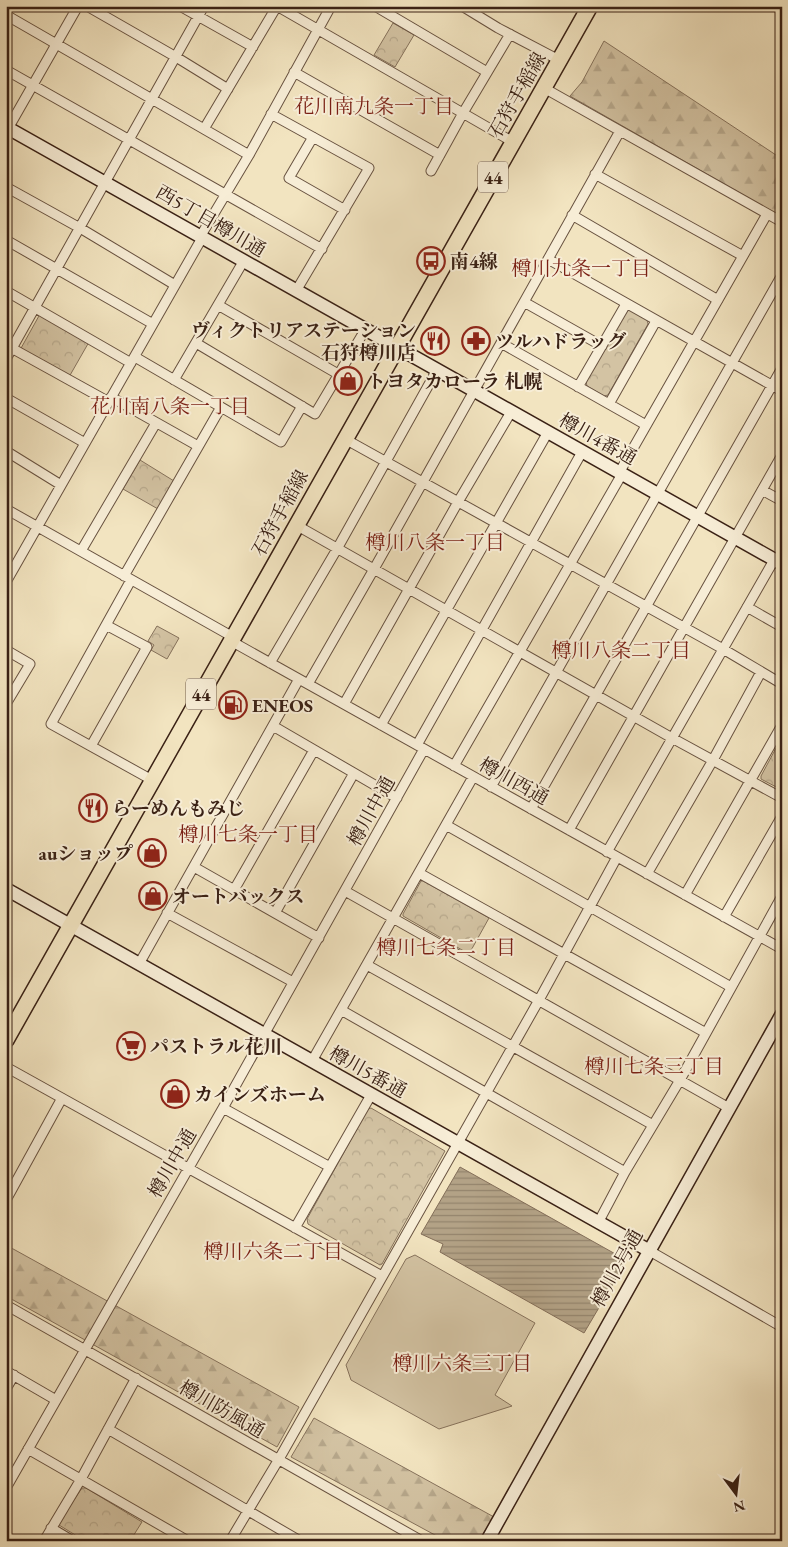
<svg xmlns="http://www.w3.org/2000/svg" width="788" height="1547" font-family="'EB Garamond','Noto Serif JP',serif">
  <defs>
    <pattern id="forest-firs" width="22" height="20" patternUnits="userSpaceOnUse" patternTransform="scale(1.25)"><rect width="22" height="20" fill="#d3c3a3"/><path d="M5 1l3.5 6h-7zM16 11l3.5 6h-7z" fill="#b6a78b"/></pattern>
    <pattern id="park-crowns" width="20" height="18" patternUnits="userSpaceOnUse" patternTransform="scale(1.25)"><rect width="20" height="18" fill="#d3c3a3"/><path d="M2 6a3 3 0 1 1 6 0M12 15a3 3 0 1 1 6 0" fill="none" stroke="#b6a78b"/></pattern>
    <pattern id="water-rules" width="6" height="5" patternUnits="userSpaceOnUse" patternTransform="scale(1.25)"><rect width="6" height="5" fill="#b3a286"/><path d="M0 2.5h6" fill="none" stroke="#93846c"/></pattern>
  </defs>
  <rect width="100%" height="100%" fill="#f2e4c0"/>
  <filter id="stains"><feTurbulence type="fractalNoise" baseFrequency=".004" numOctaves="4"/><feColorMatrix values="0 0 0 0 .2 0 0 0 0 .09 0 0 0 0 .02 0 0 0 .5 -.17"/></filter>
  <radialGradient id="worn" r=".72"><stop offset=".6" stop-color="#630" stop-opacity="0"/><stop offset="1" stop-color="#630" stop-opacity=".3"/></radialGradient>
  <path fill="#d3c3a3" stroke="#86725c" d="M415 1255 535 1323 495 1395 512 1406 439 1429 351 1380 346 1365 406 1259Z"/>
  <path fill="url(#forest-firs)" stroke="#86725c" d="M604 41 782 159V217L570 96 582 82Z
    M6 1245 299 1407 277 1447 6 1296Z
    M314 1418 494 1517 479 1541H446L291 1457Z"/>
  <path fill="url(#park-crowns)" stroke="#86725c" d="M393 23 414 35 395 67 374 55Z
    M630 310 647 320 648 324 608 395 604 396 587 386 586 382 627 311Z
    M40 314 89 342 69 377 20 350Z
    M140 460 174 481 158 509 123 489Z
    M157 626 179 638 167 659 151 650 154 645 148 641Z
    M782 737V790L761 779V776Z
    M421 881H423L489 918 469 954 403 916V914Z
    M371 1108 445 1151 382 1264 380 1265 308 1224 307 1219 368 1109Z
    M82 1488H86L142 1522 130 1541H85L59 1525V1522Z"/>
  <path fill="url(#water-rules)" stroke="#836e59" d="M460 1167 619 1256 623 1267 584 1333 440 1252 443 1244 421 1234Z"/>
  <g fill="none" stroke-linecap="round" stroke-linejoin="round">
    <defs>
      <path id="street" d="M87 6 176 57 228 89
        M180 6 253 47
        M277 6 513 142
        M375 6 487 72
        M462 6 498 28 559 60
        M6 15 249 155 200 237
        M6 70 322 249
        M294 72 440 155
        M544 88 782 222
        M271 114 369 168 296 291
        M204 129 277 6
        M6 132 78 6
        M313 137 289 178 345 210
        M249 155 331 6
        M431 171 463 113 510 34
        M595 174 743 256
        M6 187 80 228 175 285
        M572 215 718 300
        M6 240 153 324
        M548 259 782 391
        M6 291 131 363
        M524 302 602 346
        M218 305 338 374
        M196 343 315 414 365 330
        M501 343 646 425
        M6 345 109 402
        M135 357 281 442 302 406
        M6 359 204 6
        M174 380 243 262
        M578 387 626 304
        M111 397 198 446
        M6 398 85 443
        M609 404 656 321
        M345 439 723 649 782 684
        M6 451 61 485
        M619 473 767 214
        M762 490 782 501
        M6 509 233 637
        M296 525 672 738 782 798
        M81 551 156 423
        M124 576 221 407
        M131 580 51 724 152 780
        M6 582 202 238
        M747 607 782 627
        M231 641 782 949
        M6 650 30 664 6 704
        M270 663 337 549 437 370
        M308 684 374 569 620 131
        M344 704 458 502 511 412
        M381 725 548 432
        M273 726 397 798
        M417 745 582 452
        M91 746 147 647 106 625
        M454 766 622 474
        M491 787 782 275
        M531 809 782 368
        M446 825 731 987
        M569 830 782 455
        M607 852 774 560
        M194 867 319 938
        M419 873 706 1033
        M647 874 713 760 761 672
        M234 890 314 750
        M345 891 729 1108
        M685 895 782 725
        M167 913 293 982
        M275 913 354 773
        M724 917 782 816
        M139 964 299 679
        M367 965 653 1125
        M341 1010 625 1172
        M312 1061 473 777
        M6 1067 382 1276
        M223 1108 330 1167
        M6 1200 62 1098
        M598 1223 625 1172 680 1080 782 896
        M295 1228 371 1095
        M648 1250 782 1327
        M6 1305 422 1541
        M6 1371 56 1400
        M6 1389 14 1375
        M108 1429 300 1541
        M28 1449 188 1541
        M6 1488 223 1108 424 749
        M51 1528 73 1541
        M44 1541 81 1479 136 1378
        M230 1541 279 1459 539 1000 617 857"/>
      <path id="secondary" d="M6 127 782 564
        M6 889 648 1250
        M487 1541 782 1014"/>
      <path id="primary" d="M6 1040 590 6"/>
    </defs>
    <use href="#street" stroke="#685240" stroke-width="11"/>
    <use href="#secondary" stroke="#3a2115" stroke-width="15"/>
    <use href="#primary" stroke="#3a2115" stroke-width="18"/>
    <use href="#street" stroke="#f7edd6" stroke-width="9"/>
    <use href="#secondary" stroke="#f7edd6" stroke-width="12"/>
    <use href="#primary" stroke="#f2e4c0" stroke-width="15"/>
  </g>
  <defs>
    <symbol id="bus-ring" viewBox="-11 -11 22 22"><circle r="9.5" fill="#f7edd6" stroke="#8f2418" stroke-width="1.5"/><path d="M-5-6H5V4H4V6H2V4H-2V6H-4V4H-5ZM-3.5-4V0h7V-4ZM-3.5 1.2v1.5H-2V1.2ZM2 1.2v1.5H3.5V1.2Z" fill="#8f2418"/></symbol>
    <symbol id="restaurant-ring" viewBox="-11 -11 22 22"><circle r="9.5" fill="#f7edd6" stroke="#8f2418" stroke-width="1.5"/><path d="M-5-6h1v4h1v-4h1v4h1v-4h1v5L-1.5 .5V6h-2V.5L-5-1ZM5-6V6H3V1.5H1.5Q1.5-4 5-6Z" fill="#8f2418"/></symbol>
    <symbol id="pharmacy-ring" viewBox="-11 -11 22 22"><circle r="9.5" fill="#f7edd6" stroke="#8f2418" stroke-width="1.5"/><path d="M-2-6h4v4h4v4h-4v4h-4v-4h-4v-4h4Z" fill="#8f2418"/></symbol>
    <symbol id="shop-ring" viewBox="-11 -11 22 22"><circle r="9.5" fill="#f7edd6" stroke="#8f2418" stroke-width="1.5"/><path d="M-5-2.5h2.3a2.7 3.5 0 0 1 5.4 0H5L5.5 6h-11ZM-1.5-2.5h3a1.5 2.3 0 0 0-3 0Z" fill="#8f2418"/></symbol>
    <symbol id="fuel-ring" viewBox="-11 -11 22 22"><circle r="9.5" fill="#f7edd6" stroke="#8f2418" stroke-width="1.5"/><path d="M-5.5-6h7V0h2V4h1.3V-2.5L3-4.5l.8-.8L6-3V5H2.5V1h-1V6h-7ZM-4.2-4.7v3.2H.2V-4.7Z" fill="#8f2418"/></symbol>
    <symbol id="supermarket-ring" viewBox="-11 -11 22 22"><circle r="9.5" fill="#f7edd6" stroke="#8f2418" stroke-width="1.5"/><path d="M-6-5.5h2.5l.6 2H6L4.5 2H-2.5L-4.4-4H-6ZM-1.5 3.2a1.3 1.3 0 1 0 .1 0ZM3 3.2a1.3 1.3 0 1 0 .1 0Z" fill="#8f2418"/></symbol>
  </defs>
  <g fill-rule="evenodd">
    <use href="#bus-ring" x="415" y="245" width="32" height="32"/>
    <use href="#restaurant-ring" x="419" y="325" width="32" height="32"/>
    <use href="#pharmacy-ring" x="460" y="325" width="32" height="32"/>
    <use href="#shop-ring" x="332" y="365" width="32" height="32"/>
    <use href="#fuel-ring" x="217" y="689" width="32" height="32"/>
    <use href="#restaurant-ring" x="77" y="792" width="32" height="32"/>
    <use href="#shop-ring" x="136" y="837" width="32" height="32"/>
    <use href="#shop-ring" x="137" y="880" width="32" height="32"/>
    <use href="#supermarket-ring" x="115" y="1030" width="32" height="32"/>
    <use href="#shop-ring" x="159" y="1078" width="32" height="32"/>
  </g>
  <g text-anchor="middle" dominant-baseline="central" stroke-width="4" stroke-linejoin="round" paint-order="stroke">
    <g fill="#f7edd6" stroke="#735e4f" stroke-width="1">
      <rect x="478" y="161.5" width="30" height="31" rx="4"/>
      <rect x="186" y="678.5" width="30" height="31" rx="4"/>
    </g>
    <g font-size="18" font-weight="bold" fill="#3a2115">
      <text x="493" y="177">44</text>
      <text x="201" y="694">44</text>
    </g>
    <g font-size="19" fill="#3a2115" stroke="#f7edd6">
      <text transform="translate(517 95) rotate(-60)">石狩手稲線</text>
      <text transform="translate(211 221) rotate(30)">西5丁目樽川通</text>
      <text transform="translate(598 439) rotate(29)">樽川4番通</text>
      <text transform="translate(280 513) rotate(-61)">石狩手稲線</text>
      <text transform="translate(514 781) rotate(29)">樽川西通</text>
      <text transform="translate(371 811) rotate(-61)">樽川中通</text>
      <text transform="translate(368 1072) rotate(29)">樽川5番通</text>
      <text transform="translate(172 1163) rotate(-60)">樽川中通</text>
      <text transform="translate(617 1268) rotate(-61)">樽川2号通</text>
      <text transform="translate(222 1409) rotate(30)">樽川防風通</text>
    </g>
    <g font-size="19" font-weight="bold" fill="#3a2115" stroke="#f7edd6" text-anchor="start">
      <text x="450" y="261">南4線</text>
      <text x="416" y="330" text-anchor="end">ヴィクトリアステーション<tspan x="416" dy="22">石狩樽川店</tspan></text>
      <text x="495" y="341">ツルハドラッグ</text>
      <text x="367" y="381">トヨタカローラ 札幌</text>
      <text x="252" y="705">ENEOS</text>
      <text x="112" y="808">らーめんもみじ</text>
      <text x="133" y="853" text-anchor="end">auショップ</text>
      <text x="172" y="896">オートバックス</text>
      <text x="150" y="1046">パストラル花川</text>
      <text x="194" y="1094">カインズホーム</text>
    </g>
    <g font-size="20" fill="#7a1f14" stroke="#f7edd6">
      <text x="374" y="106">花川南九条一丁目</text>
      <text x="581" y="268">樽川九条一丁目</text>
      <text x="170" y="406">花川南八条一丁目</text>
      <text x="435" y="542">樽川八条一丁目</text>
      <text x="621" y="650">樽川八条二丁目</text>
      <text x="248" y="834">樽川七条一丁目</text>
      <text x="446" y="947">樽川七条二丁目</text>
      <text x="654" y="1066">樽川七条三丁目</text>
      <text x="273" y="1251">樽川六条二丁目</text>
      <text x="462" y="1363">樽川六条三丁目</text>
    </g>
  </g>
  <rect width="788" height="1547" fill="none" stroke="#f2e4c0" stroke-width="25"/>
  <rect x="8" y="8" width="773" height="1532" fill="none" stroke="#3a2115" stroke-width="2.5"/>
  <rect x="12" y="12" width="763" height="1522" fill="none" stroke="#3a2115"/>
  <g transform="translate(736 1494) rotate(165)" stroke="#f7edd6" stroke-width="4" paint-order="stroke">
  <path d="M0-4L9 19L0 12L-9 19Z" fill="#3a2115"/>
  <text y="-8" font-size="14" font-weight="bold" text-anchor="middle" fill="#3a2115">N</text>
  </g>
  <rect width="100%" height="100%" filter="url(#stains)"/>
  <rect width="100%" height="100%" fill="url(#worn)"/>
</svg>
